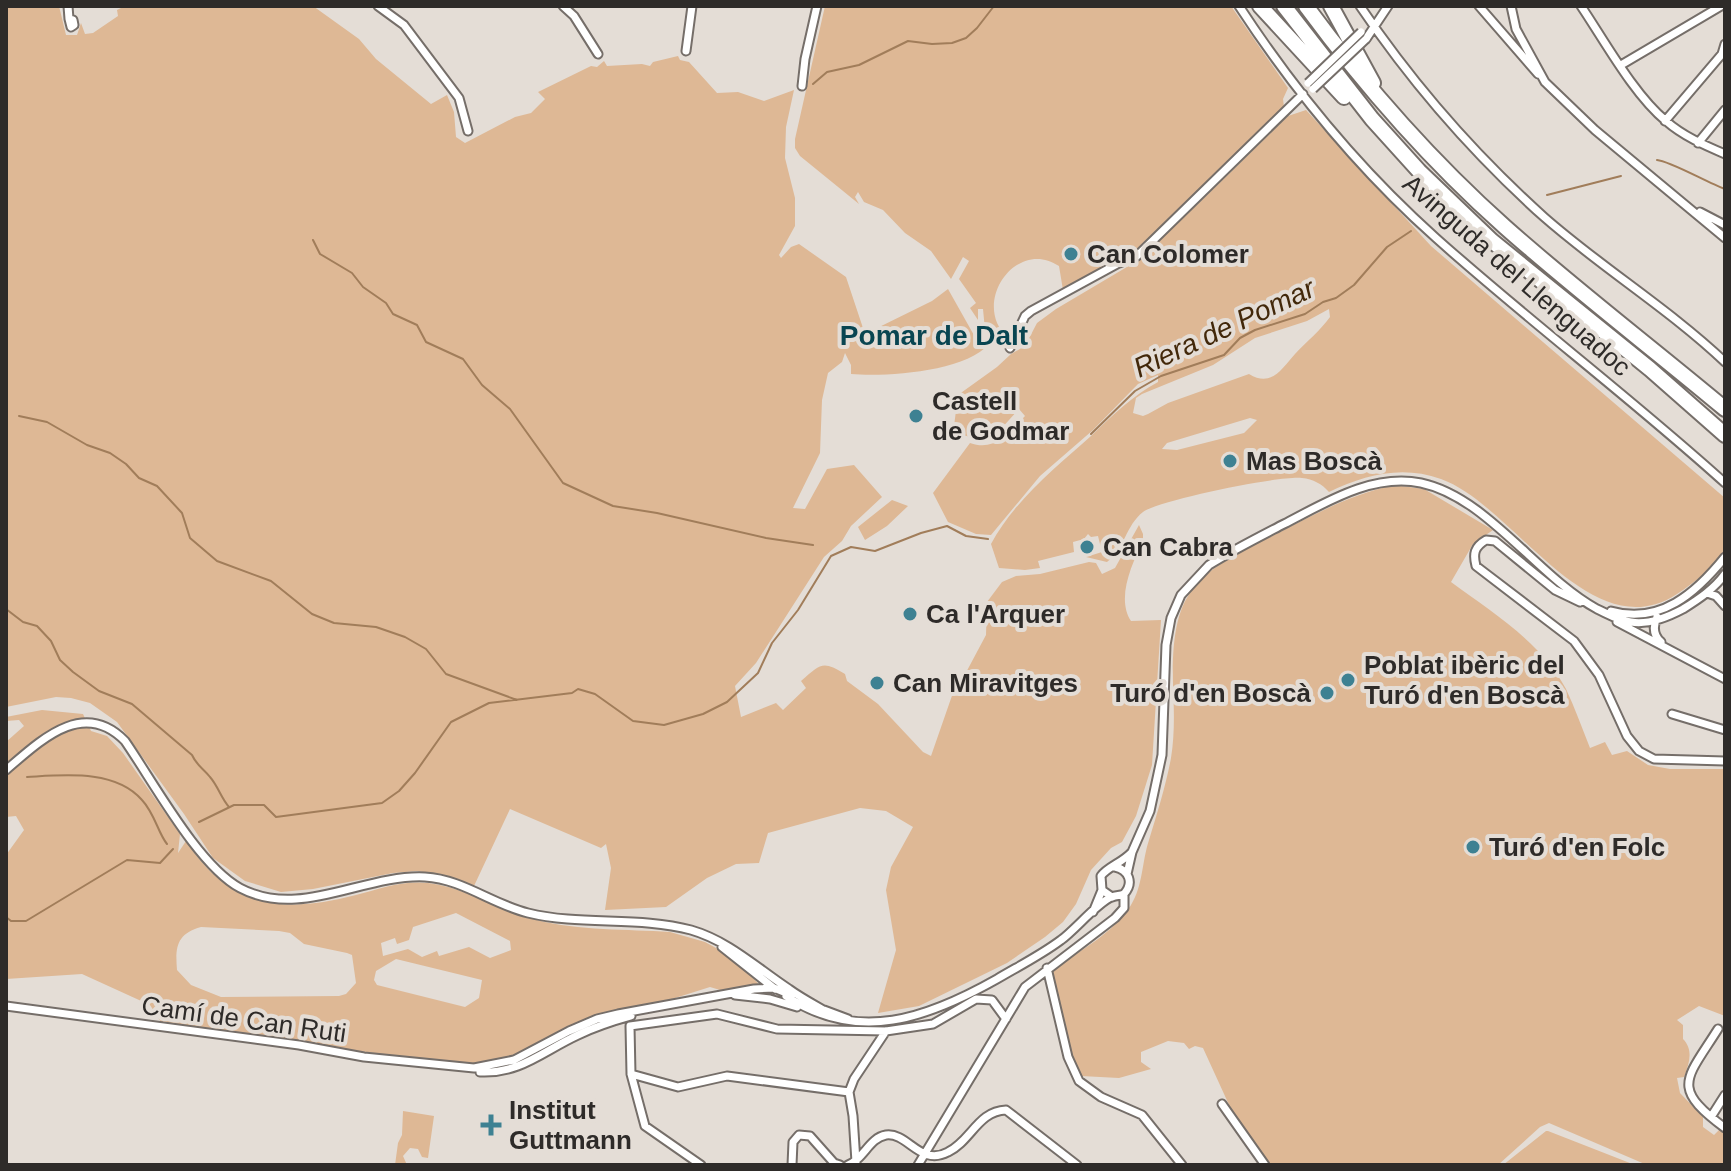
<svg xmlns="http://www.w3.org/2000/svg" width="1731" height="1171" font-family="Arial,sans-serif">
  <rect width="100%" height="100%" fill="#e4ddd6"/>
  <path fill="#deb895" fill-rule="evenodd" d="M6 6H59L66 35H77L81 23 85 34 93 33 118 16 117 10 125 6H313L359 39 376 59 431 104 447 95 454 112 456 137 465 143 515 117 531 113 545 99 538 92 591 66 597 67 604 61 607 66 642 64 650 66 653 62 678 56 680 60 689 62 717 93 738 92 764 101 794 90 786 127 785 158 795 198V226L779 255 781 258 791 247 799 244 846 277 865 334 932 301 948 289 975 337H980L989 344C965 372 886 377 851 374V365L845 353 842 362 828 373 822 400 820 453 793 508 805 509 827 469 854 465 882 497 851 526 842 541 824 557 756 663 735 686 741 717 776 703 783 710 806 688 801 681C821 664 822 660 845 674L847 681 878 704 923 752 931 756 955 687 962 680 986 635 987 602 1002 582 1016 576 1040 574 1089 562 1096 563 1102 574 1115 568 1139 525 1143 534V541C1132 564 1116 598 1131 621L1161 620 1152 765 1136 816 1122 842 1111 848 1091 870 1076 904 1063 922 1045 937 1007 963 919 1006 878 1013 896 950 886 890 891 867 913 827 886 811 860 808 768 833 759 863 736 864 707 878 666 907 605 910 611 868 606 844 601 848 510 809 474 886 442 875 417 871 393 873 313 889 281 892 245 881 213 858 184 814 117 722 90 703 71 698 56 697 6 707Z
    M825 6H1231L1288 88 1283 99 1284 107 1139 250 1063 290 1059 266C1016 237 970 304 1008 338L1014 337 1008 344 985 330 983 309H978V320L970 308 976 303 959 279 969 261 963 257 951 279 931 251 905 233 883 210 864 202 858 192 855 197 859 204 800 156 795 148V139Z
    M1306 110 1431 246 1725 498V549C1714 568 1695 582 1677 594 1590 651 1514 505 1441 479 1401 465 1365 475 1329 492 1322 484 1313 479 1302 478 1281 475 1159 500 1143 512 1126 525 1124 550 1107 562L1086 557 1102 552 1098 536 1091 537 1088 534 1084 539 1073 542 1074 552 1038 561 1040 568 1025 570 999 568 991 544C1014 501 1055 468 1091 436 1112 416 1132 396 1158 382V375L1138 384 1093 430 1040 476 991 535 976 534 948 522 933 493 970 443C995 452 1008 433 1025 416L1019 409 991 440C977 443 967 433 953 434L958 395 997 367 1011 354 1025 346 1037 323 1056 309 1132 264 1201 201 1288 116ZM1329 309 1330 317C1320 331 1307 341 1295 354 1282 368 1272 388 1249 374L1168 403 1148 414 1143 416 1133 413 1136 398 1142 394 1213 365 1255 338 1307 321ZM1250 418 1257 420 1244 433 1177 450 1162 449 1167 443Z
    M1394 485 1424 489 1493 530 1473 544 1451 582C1492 612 1542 643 1566 689 1575 708 1582 728 1590 748L1605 742 1612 755 1627 751 1648 765 1670 769H1725V1016L1699 1006 1677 1020 1683 1025V1039C1694 1050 1689 1064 1684 1077L1677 1078 1680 1093 1703 1117V1127L1714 1135 1721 1128 1725 1131V1165H1647L1549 1123 1540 1127 1498 1165H1271L1230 1107 1203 1048 1195 1046 1189 1049 1184 1043 1168 1041 1141 1052V1062L1151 1069 1119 1078 1081 1076 1071 1053 1052 970C1079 951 1114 933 1131 905 1143 886 1142 861 1149 840 1157 814 1166 785 1171 758 1175 734 1174 708 1173 685 1171 588 1195 574 1276 534 1315 514 1352 494 1394 485Z
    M892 500 908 506 887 526 865 540 858 527Z
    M42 710 83 714 91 731 107 736 123 753 180 834 178 853 186 841C230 908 283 914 356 895 379 889 403 880 428 883 466 887 499 911 537 920 579 931 627 929 670 932L705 942 729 955 759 984 720 990 710 987 672 999 599 1017 517 1057 480 1065 387 1055 161 1022 150 1005 82 974 6 979V855L24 830 16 816 6 817V742L24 726 19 720 6 721V717ZM456 913 510 941 511 950 490 958 469 947 439 956 437 951 422 957 408 949 383 956 381 943 395 938 397 944 409 940 413 927ZM201 927 279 931 290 933 304 944 347 953 352 955 356 983 346 994 339 996 221 997 191 985 177 970C175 946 177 934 201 927ZM396 959 482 980 479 998 465 1007 377 985 374 980 376 971Z
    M403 1111 434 1116 428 1158 422 1157 418 1149 410 1148 403 1156 407 1165H395L398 1143 402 1135Z
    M1546 1131H1548L1635 1165H1503Z"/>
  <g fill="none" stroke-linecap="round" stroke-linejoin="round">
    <path stroke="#a17d5a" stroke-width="2" d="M813 84 827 72 859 65 908 41 932 44 952 43 966 38 977 28 994 6
      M1657 160C1670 161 1708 183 1725 189
      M1547 195 1621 176
      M313 240 320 254 352 273 363 287 386 303 393 314 417 325 426 342 463 359 482 385 510 409 563 483 613 506 657 513 766 538 813 545
      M19 416 47 422 87 445 110 453 126 464 139 478 157 486 182 513 190 538 217 561 271 581 312 614 334 623 376 627 405 637 426 649 446 674 517 700
      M1091 434 1135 391 1161 376 1224 355 1240 338 1255 330 1305 314 1323 302 1336 298 1354 285 1387 247 1411 231
      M6 609 23 622 37 626 51 641 60 660 73 672 99 691 132 704 192 755C197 766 203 768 210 777 218 786 221 798 229 807
      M27 777C64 775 115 769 142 800 155 814 158 833 167 844
      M199 822 234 805H264L276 817 382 803 399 791 415 773 451 722 489 703 572 693 578 689 595 694 633 721 664 725 703 714 727 702 758 673 772 643 798 610 831 556 851 547 875 551 921 533 947 526 966 536 988 539
      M6 917 11 921H26L127 860 160 863 173 849"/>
    <defs>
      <path id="street" d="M68 6 69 19 73 20 74 25 71 27 69 19
        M378 6 404 25 459 98 468 131
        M563 6 574 16 598 54
        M1239 6C1294 90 1362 172 1436 238 1530 322 1631 398 1725 483
        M1360 6C1412 83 1475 155 1544 217 1602 268 1669 309 1725 362
        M1479 6 1538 74
        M1511 6 1516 29 1545 82 1595 130 1725 238
        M1581 6C1604 40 1634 95 1666 121 1683 136 1704 145 1725 154
        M1366 39 1388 6
        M686 51 692 6
        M1621 65 1721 6
        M802 86 805 59 817 6
        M1665 121 1722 54 1725 44
        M1698 143 1725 110
        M1700 212 1725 225
        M1010 348 1025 316 1031 311 1119 263 1137 256 1303 94
        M1707 593 1716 596 1725 606
        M1580 602 1555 590 1495 541 1486 540C1474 547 1473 554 1476 566L1574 641 1599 675 1627 736 1639 751 1654 759 1725 761
        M1611 611C1660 625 1696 593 1725 557
        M1657 617C1653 626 1653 635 1661 642
        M1617 622 1725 679
        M1672 714 1725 730
        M6 770C40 741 83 698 125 741 154 783 198 865 240 888 300 920 363 874 425 877 462 879 492 904 528 913 581 926 639 916 691 930 729 941 757 968 789 989 800 997 813 1004 825 1011
        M1127 874 1132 852 1150 811 1162 755 1166 645 1171 618 1181 595 1209 565C1233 550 1259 537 1284 524 1325 503 1372 473 1421 483 1487 497 1537 576 1597 609 1608 614 1619 621 1631 622 1648 625 1668 617 1683 609 1699 599 1714 589 1725 574
        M1112 897 1102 890 1101 876C1107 867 1122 863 1132 852
        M1093 912 1102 890
        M722 947 775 989
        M1047 968 1068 1057 1079 1081 1101 1097 1142 1115 1182 1165
        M735 995 770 999 797 1007
        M786 996C858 1044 928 1018 997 979 1019 966 1041 955 1061 940 1074 931 1099 901 1112 897 1116 895 1120 896 1124 894 1134 883 1129 870 1115 867
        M6 1006 299 1045 364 1057 474 1068 514 1060 569 1031 597 1019 618 1014 754 989 774 988 791 995
        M824 1010 848 1019
        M1718 1029C1686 1080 1670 1087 1725 1128
        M480 1072C520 1074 543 1051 578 1035 595 1027 613 1021 631 1016
        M631 1074 678 1087 727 1076 849 1092
        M849 1092 854 1079 886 1031
        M849 1092 853 1116 856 1162
        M1222 1104 1265 1165
        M1711 1117 1725 1095
        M701 1165 645 1126 631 1074 630 1026 717 1014 777 1029 886 1031 933 1024 976 999 992 1000 1006 1019
        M792 1165 793 1142 799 1135 810 1136 834 1163 840 1165
        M848 1165C864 1159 869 1138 886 1135 908 1132 920 1167 948 1152 971 1141 978 1111 1006 1110L1077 1165
        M918 1165 1025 987 1115 918 1124 908V894"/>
      <path id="highway" d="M1260 6 1344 97
        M1284 6 1372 119 1419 171 1492 241 1650 369 1725 435
        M1306 6C1365 86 1431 161 1505 227 1576 290 1652 348 1725 409
        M1331 6 1373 83"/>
    </defs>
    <use href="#street" stroke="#756e69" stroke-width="11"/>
    <use href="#highway" stroke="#756e69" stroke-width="18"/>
    <use href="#street" stroke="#fff" stroke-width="7"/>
    <use href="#highway" stroke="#fff" stroke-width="14"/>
    <defs>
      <path id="street-bridge" d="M1308 83 1361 32
        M1313 89 1366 39"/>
    </defs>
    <use href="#street-bridge" stroke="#756e69" stroke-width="11" stroke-linecap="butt"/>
    <use href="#street-bridge" stroke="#fff" stroke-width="7"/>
  </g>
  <g fill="#3e8192" stroke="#e4ddd6" stroke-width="3">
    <circle cx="1071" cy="254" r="8"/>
    <circle cx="916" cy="416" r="8"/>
    <circle cx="1230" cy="461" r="8"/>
    <circle cx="1087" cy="547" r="8"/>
    <circle cx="910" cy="614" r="8"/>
    <circle cx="1348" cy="680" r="8"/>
    <circle cx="877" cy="683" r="8"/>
    <circle cx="1327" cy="693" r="8"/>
    <circle cx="1473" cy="847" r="8"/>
    <path d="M487 1113h8v8h8v8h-8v8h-8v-8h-8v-8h8z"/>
  </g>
  <g text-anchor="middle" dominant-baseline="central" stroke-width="8" stroke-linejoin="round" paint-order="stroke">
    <g font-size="26" font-weight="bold" fill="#2e2b29" stroke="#e4ddd6" text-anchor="start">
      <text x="1087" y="254">Can Colomer</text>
      <text x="932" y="401">Castell<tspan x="932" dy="30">de Godmar</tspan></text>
      <text x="1246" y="461">Mas Boscà</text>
      <text x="1103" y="547">Can Cabra</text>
      <text x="926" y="614">Ca l'Arquer</text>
      <text x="1364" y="665">Poblat ibèric del<tspan x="1364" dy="30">Turó d'en Boscà</tspan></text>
      <text x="893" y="683">Can Miravitges</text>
      <text x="1311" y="693" text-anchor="end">Turó d'en Boscà</text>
      <text x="1489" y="847">Turó d'en Folc</text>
      <text x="509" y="1110">Institut<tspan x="509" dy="30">Guttmann</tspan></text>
    </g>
    <g font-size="26" fill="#2e2b29" stroke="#e4ddd6">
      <text transform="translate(1517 275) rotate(41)">Avinguda del Llenguadoc</text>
      <text transform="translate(244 1019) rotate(8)">Camí de Can Ruti</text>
    </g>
    <g font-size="28" font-style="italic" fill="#42280a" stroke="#e4ddd6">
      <text transform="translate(1224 328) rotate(-25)">Riera de Pomar</text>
    </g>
    <g font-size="28" font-weight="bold" fill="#094551" stroke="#e4ddd6">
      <text x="934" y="335">Pomar de Dalt</text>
    </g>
  </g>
  <rect width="1731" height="1171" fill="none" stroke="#2e2b29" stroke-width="16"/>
</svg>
